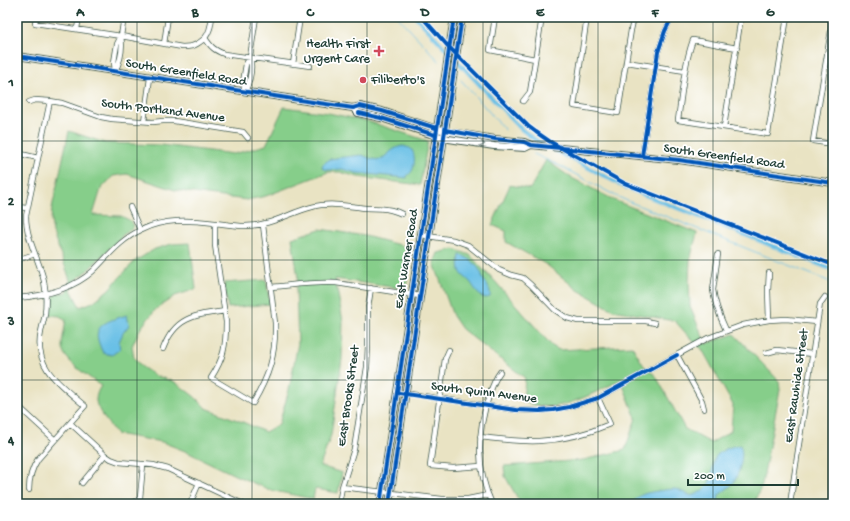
<svg xmlns="http://www.w3.org/2000/svg" width="850" height="521" font-family="'Gochi Hand',sans-serif">
  <rect width="100%" height="100%" fill="#fff"/>
  <filter id="ink" filterUnits="userSpaceOnUse"><feTurbulence type="fractalNoise" baseFrequency=".025" numOctaves="2"/><feDisplacementMap in="SourceGraphic" scale="8" xChannelSelector="R" yChannelSelector="G"/><feConvolveMatrix kernelMatrix="1 2 1 2 8 2 1 2 1" color-interpolation-filters="sRGB"/></filter>
  <filter id="wash" filterUnits="userSpaceOnUse"><feTurbulence type="fractalNoise" baseFrequency=".012" numOctaves="4" result="noise"/><feDisplacementMap in="SourceGraphic" scale="16" xChannelSelector="R" yChannelSelector="G"/><feGaussianBlur stdDeviation="0.9" result="paint"/><feColorMatrix in="noise" values="0 0 0 0 0 0 0 0 0 0 0 0 0 0 0 0 0 1.4 0 .05"/><feComposite in="paint" operator="in"/></filter>
  <g filter="url(#wash)">
    <rect width="100%" height="100%" fill="#e9e3c3"/>
    <path fill="#86ce8a" stroke="#52865f" d="M284 107 328 113 367 121 428 141 420 185 358 177 340 172H328L266 196 247 200 207 195 175 190 127 174 113 176 101 189 93 215 121 216 131 221 133 227 123 235 84 274 75 280 71 290 80 307 93 302 108 290 135 261 155 249 172 244 190 243 196 289 175 296 156 309 140 329 132 346 134 358 142 367 156 376 175 382 195 397 206 408 245 423 265 432 279 424 289 390 298 343 296 288 298 278 292 238 320 229 365 236 411 248 406 289 335 279 343 321 342 359 331 435 320 466 342 473 338 493 315 489 313 499 270 490 237 476 185 451 162 442 116 434C110 425 97 411 96 401 96 395 98 390 101 386 90 377 64 362 62 347 62 338 65 328 66 319L64 320 60 316 50 315V297L57 294 67 292 70 280 53 233 51 221 52 208 69 131 105 143 161 145 234 154 266 145Z
      M546 160 570 177 616 201 697 233 690 260 689 281 690 307 706 344 734 334 779 381 780 389 762 484 754 504H521L505 476 504 466 583 460 625 450 636 418 621 380C602 389 576 403 557 406 546 408 534 405 523 402L525 378 495 355 462 329 453 316 434 263 438 253 454 249 470 255 489 276 485 270 552 346 559 350 632 346 644 366 656 376 685 429 711 443 731 431 733 405 702 349 691 339 675 321 613 310 578 290 547 265 506 242V231L492 225 510 185 530 189Z
      M266 280 270 304 228 308 224 283Z"/>
    <path fill="#69c0e6" stroke="#447e8d" d="M403 146C405 147 408 147 410 148 416 152 415 166 412 171 410 174 409 174 407 176V178L356 173 342 169 328 170 323 169 322 167 323 164 330 159 336 158 362 155 372 159 380 160C388 155 393 147 403 146Z
      M460 255C468 257 476 263 480 271 482 273 482 276 483 279 487 285 491 289 490 297 480 301 476 290 471 283 468 279 462 276 460 271 459 266 459 260 460 255Z
      M127 315 129 325 123 333 119 342 120 349 112 355 103 353C101 349 99 344 98 340 93 323 115 319 127 315Z
      M740 445C745 453 739 474 734 482 730 487 724 491 719 495L718 504H633L634 501C637 498 640 495 644 494 648 492 670 489 674 489 682 489 688 499 697 494 702 491 708 486 710 481 713 475 712 467 714 460 717 451 731 446 740 445Z"/>
    <g fill="none" stroke-linecap="round" stroke-linejoin="round">
      <path stroke="#69c0e6" stroke-width="1" d="M398 17 439 61
        M461 80 505 130
        M534 154 560 166 616 196 630 202 833 283"/>
      <path stroke="#69c0e6" stroke-width="4" d="M416 17 521 129 534 139 545 145
        M551 148 627 188 833 270"/>
    </g>
  </g>
  <g filter="url(#ink)">
    <g fill="none" stroke-linecap="round" stroke-linejoin="round">
      <defs>
        <path id="minor" d="M36 17 35 23 121 36 182 47C193 47 197 45 205 38 211 47 214 50 224 54L310 66
          M315 17H318
          M480 17 495 19
          M495 17 490 50 535 59
          M587 17 574 106 618 113 631 30 634 17
          M833 18 813 141 833 144
          M77 29 79 17
          M205 38C210 32 211 25 212 17
          M164 44 168 17
          M737 48 693 40C684 65 682 93 678 120L768 134 787 17
          M626 62 685 71
          M293 64 300 17
          M115 71 114 62 117 44 121 36 124 17
          M115 71C121 60 123 48 121 36
          M245 92 243 82 246 64 250 57 256 17
          M245 92C250 81 253 69 250 57
          M523 101 530 92 542 17
          M29 102 35 100 50 101 62 103 101 117 112 119 153 122 163 121H174L243 132 248 138
          M144 121 150 78
          M724 127 741 17
          M17 153 38 158
          M642 156 658 52 665 31 672 17
          M17 207 27 208
          M130 207 140 230
          M215 223V245L226 322C226 346 224 358 211 378L253 403C269 376 276 355 275 323L263 225
          M421 235 454 240 468 245 499 270 511 275 523 278 531 285 555 310 567 318 578 321H646L655 323
          M718 254 713 290C715 305 720 317 726 330
          M17 260 35 254
          M271 287C293 285 314 282 336 283L420 296
          M17 298C44 296 72 290 93 271 108 256 121 239 141 230 165 218 190 220 215 223 225 224 235 226 245 226 270 226 289 213 312 207 329 202 349 206 366 208 374 208 383 208 391 210 395 211 398 212 402 214
          M769 320 768 291 769 273
          M163 349C175 317 194 315 225 311
          M449 350 445 359 430 466 453 468 481 466
          M766 353 777 350 812 354
          M677 355 702 401 704 409
          M397 392 516 410 540 411 569 407 598 398 708 338 743 325 769 320 786 319 817 322
          M17 405 55 440
          M70 423 105 455 111 459 119 462 153 465 168 469 243 504
          M480 437C499 439 519 442 539 441 564 440 587 434 610 424L598 398
          M82 483 105 455
          M342 487 442 499H468L488 495
          M29 490C29 479 32 468 38 459L85 406C61 385 33 368 41 332 42 326 44 320 45 314 46 304 46 291 44 281 39 259 26 239 26 216L50 101
          M133 504 140 498 143 465
          M190 504 199 483
          M339 504 342 487 354 449 367 367 368 345V308L371 288
          M492 504C476 470 477 431 489 396 492 387 494 380 500 372
          M790 504 820 304 825 297"/>
        <path id="major" d="M17 56 319 103 353 108 360 106 382 111 431 127 450 132 495 139 524 142 531 145 679 160 833 183
          M353 108 358 113 381 118 430 134 449 139 494 146 525 148 531 145
          M380 504 454 17
          M389 504 462 17"/>
      </defs>
      <use href="#minor" stroke="#3d5649" stroke-width="6"/>
      <use href="#major" stroke="#3d5649" stroke-width="8"/>
      <use href="#minor" stroke="#fff" stroke-width="4.5"/>
      <use href="#major" stroke="#fff" stroke-width="6"/>
      <defs>
        <path id="cycleway" d="M422 17 446 44 528 126 536 132 549 141 624 183 833 265
          M17 56 319 103 353 108 360 106 382 111 436 128
          M359 113 381 118 435 135
          M445 130 495 139 524 142 531 145 679 160 833 183
          M642 156 658 52 665 31 672 17
          M399 393 516 410 540 411 553 410 569 407 598 398 677 355
          M380 504 454 17
          M389 504 462 17"/>
      </defs>
      <use href="#cycleway" stroke="#fff" stroke-width="6"/>
      <use href="#cycleway" stroke="#0057b8" stroke-width="4"/>
    </g>
    <defs><path id="oneway-chevron" d="M-2-3.5L2.5 0L-2 3.5" fill="none" stroke-width="1.6" stroke-linecap="round" stroke-linejoin="round"/></defs>
    <use stroke="#8f9e9a" href="#oneway-chevron" transform="translate(482 144) rotate(9)"/>
  </g>
  <path fill="none" stroke="#1f3d34" stroke-width="1" stroke-opacity="0.55" d="M137 17V504M252 17V504M367 17V504M483 17V504M598 17V504M713 17V504M17 141H833M17 260H833M17 380H833"/>
  <g fill="#d1495b" stroke="#fff" stroke-width="1.5">
    <path d="M377 45h4v4h4v4h-4v4h-4v-4h-4v-4h4z"/>
    <circle cx="363" cy="80" r="4"/>
  </g>
  <g text-anchor="middle" dominant-baseline="central" stroke-width="3.5" stroke-linejoin="round" paint-order="stroke">
    <g font-size="13" fill="#1f3d34" stroke="#fff" text-anchor="end">
      <text x="370" y="44">Health First<tspan x="370" dy="15">Urgent Care</tspan></text>
      <text x="371" y="80" text-anchor="start">Filiberto's</text>
    </g>
    <g font-size="13" fill="#1f3d34" stroke="#fff">
      <text transform="translate(186 73) rotate(9)">South Greenfield Road</text>
      <text transform="translate(163 111) rotate(7)">South Portland Avenue</text>
      <text transform="translate(724 157) rotate(8)">South Greenfield Road</text>
      <text transform="translate(407 259) rotate(-81)">East Warner Road</text>
      <text transform="translate(797 386) rotate(-82)">East Rawhide Street</text>
      <text transform="translate(484 393) rotate(7)">South Quinn Avenue</text>
      <text transform="translate(349 396) rotate(-82)">East Brooks Street</text>
    </g>
  </g>
  <rect width="850" height="521" fill="none" stroke="#fff" stroke-width="44"/>
  <path d="M688 479v6h110v-6" fill="none" stroke="#1f3d34" stroke-width="2"/>
  <text x="694" y="479" font-size="12" fill="#1f3d34" stroke="#ffffff" stroke-width="3" paint-order="stroke">200 m</text>
  <rect x="22" y="22" width="806" height="477" fill="none" stroke="#1f3d34" stroke-width="1.5"/>
  <g font-size="13" text-anchor="middle" font-weight="bold" fill="#1f3d34">
    <text x="80" y="16">A</text>
    <text x="195" y="16">B</text>
    <text x="310" y="16">C</text>
    <text x="425" y="16">D</text>
    <text x="540" y="16">E</text>
    <text x="655" y="16">F</text>
    <text x="770" y="16">G</text>
    <text x="11" y="86">1</text>
    <text x="11" y="205">2</text>
    <text x="11" y="325">3</text>
    <text x="11" y="444">4</text>
  </g>
</svg>
